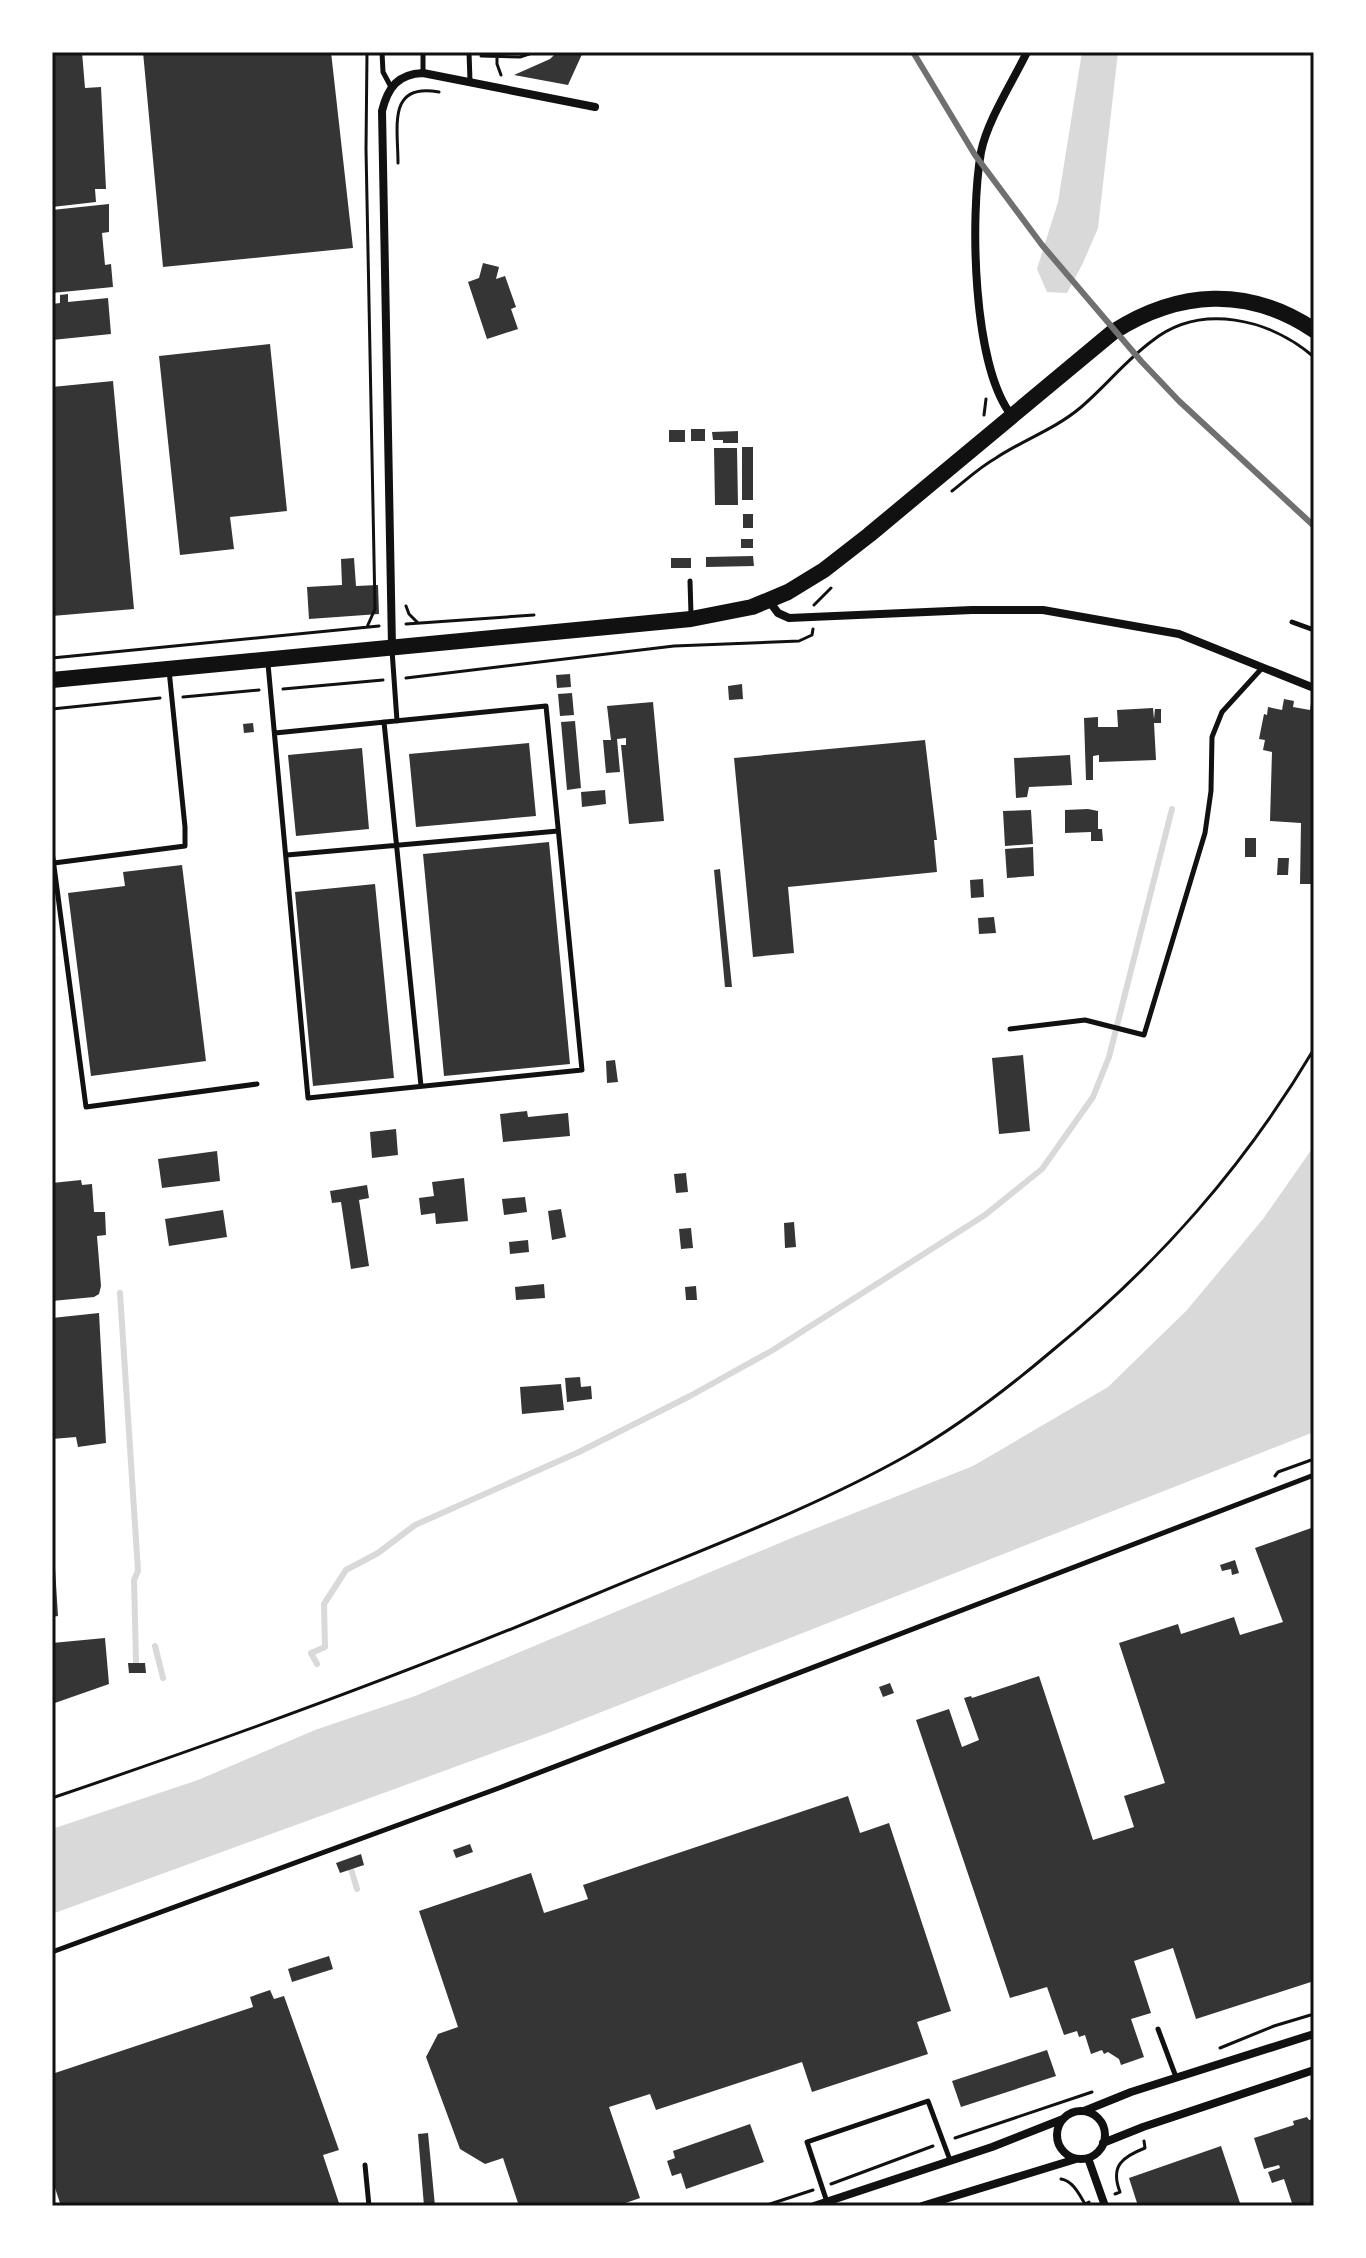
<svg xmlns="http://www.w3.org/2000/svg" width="1366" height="2258" font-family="'Golos Text',sans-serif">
  <rect width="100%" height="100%" fill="#fff"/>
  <path fill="#d9d9d9" d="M1082 52H1118L1098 228 1083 263 1067 293 1047 292 1037 269 1058 202Z
    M1314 1146V1432L548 1733 52 1914V1829L198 1780 315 1730 415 1696 794 1537 973 1466 1108 1387 1187 1310 1263 1219Z"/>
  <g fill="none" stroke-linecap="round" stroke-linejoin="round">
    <path stroke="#d9d9d9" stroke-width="6" d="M120 1293 138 1571 134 1580 136 1661
      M155 1646 163 1678
      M317 1664 311 1653 325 1647 324 1604 346 1570 378 1553 415 1525 579 1452 690 1396 773 1350 985 1215 1042 1169 1093 1097 1109 1057 1172 809
      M351 1869 357 1889"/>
  </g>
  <path fill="#353535" d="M52 52H82L85 88 101 87 106 189H95L96 202 52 207Z
    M143 52H331L353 248 163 267Z
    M557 52H583L568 85 514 75 550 59Z
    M109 204V232L102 233 105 265 111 264 113 287 52 293V210Z
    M483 263 499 267 496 279 505 276 516 307 511 309 518 329 487 339 468 282 479 278Z
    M68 294V302L108 298 111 334 52 340V304L60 303V295Z
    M270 344 287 511 230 517 234 549 180 555 159 356Z
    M113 381 134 609 52 616V387Z
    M691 429H705V441H691Z
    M669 430H685V442H669Z
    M738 431V443H723V440H713L712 432Z
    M742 447H753V500H742Z
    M714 448H737L738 505H715Z
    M743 514H753V528H743Z
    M741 539H753V548H741Z
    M753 556 754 566 706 567V557Z
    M354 558 356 586 378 585 379 614 309 619 307 587 342 585 341 559Z
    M671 558H691V568H671Z
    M570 674 571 687 557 688 556 675Z
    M742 684 743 699 729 700 728 686Z
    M572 693 574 715 560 716 558 694Z
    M1284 699 1294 701 1293 707 1310 710 1311 703 1314 704 1312 797H1314V884H1300L1301 823 1270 821 1272 752 1263 750 1265 740 1259 739 1264 714 1267 715 1268 707 1282 710Z
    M653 702 664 821 629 824 621 745H626V738L617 739 620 772 606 773 603 740H611L607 706Z
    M1153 708 1154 719 1155 709H1161V723H1154L1156 760 1099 762V755L1093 756V780H1086L1084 718 1098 717V727H1118L1117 710Z
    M575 721 581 788 567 790 561 722Z
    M253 723 254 732 244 733 243 724Z
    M925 740 937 840H934L937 872 788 887 794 953 753 957 734 758Z
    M529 743 536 816 416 827 409 754Z
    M362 748 369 829 296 836 288 755Z
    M1070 755 1072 785 1029 787 1027 797 1016 798 1014 758Z
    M605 790 606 804 582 807 581 792Z
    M1088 809 1098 811V829H1102L1103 841H1091V832L1065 833V810Z
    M1031 810 1033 844 1005 846 1003 811Z
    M1245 838H1256V857H1245Z
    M549 842 570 1064 444 1076 423 854Z
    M1033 847 1034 876 1007 878 1005 849Z
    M1278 858H1289L1288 875H1277Z
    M182 865 206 1061 91 1076 68 893 125 886 123 872Z
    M720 869 732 987H725L714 870Z
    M983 879 984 897 971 898 970 880Z
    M375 884 394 1078 313 1086 295 892Z
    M994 917 996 933 979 934 978 918Z
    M1023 1055 1030 1131 999 1134 992 1058Z
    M615 1060 618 1082 607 1083 606 1061Z
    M527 1111 528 1117 568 1113 570 1136 503 1142 500 1114Z
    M396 1129 398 1155 372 1158 370 1132Z
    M217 1151 220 1181 162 1188 158 1159Z
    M686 1173 688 1192 676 1193 674 1174Z
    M464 1178 468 1221 436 1224 435 1213 421 1215 419 1198 434 1196 432 1182Z
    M81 1180 82 1185 92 1184 94 1212H105L106 1235 97 1236 101 1286 99 1294 94 1297 52 1301V1183Z
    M367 1185 369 1198 359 1200 369 1266 351 1269 341 1202 332 1203 330 1191Z
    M525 1197 527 1212 504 1215 502 1199Z
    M561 1209 566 1237 552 1240 548 1211Z
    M223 1210 227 1237 169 1246 165 1219Z
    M794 1222 796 1247 785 1248 784 1223Z
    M691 1228 693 1248 681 1249 679 1229Z
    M528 1240 529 1252 510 1254 509 1242Z
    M544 1284 545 1298 516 1300 515 1287Z
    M696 1286 697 1300H686L685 1287Z
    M99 1313 106 1443 78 1447 76 1437 52 1439V1318Z
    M580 1377 581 1387 591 1386 592 1399 567 1402 565 1378Z
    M561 1384 564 1410 522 1414 520 1387Z
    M1314 1527V1981L1196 2019 1173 1948 1134 1961 1151 2013 1131 2019 1144 2057 1121 2065 1119 2059 1108 2052 1104 2054 1102 2050 1091 2054 1085 2035 1079 2037 1077 2031 1064 2035 1047 1987 1010 1998 916 1720 949 1709 962 1747 979 1740 964 1698 971 1696 972 1698 1039 1676 1093 1840 1134 1827 1124 1796 1165 1783 1119 1643 1178 1624 1181 1634 1234 1617 1240 1635 1283 1622 1255 1548Z
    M52 1552H54L58 1616 52 1617Z
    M1235 1560 1239 1573 1232 1575 1231 1569 1222 1571 1220 1565Z
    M105 1638 109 1684 52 1704V1643Z
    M128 1663H145L146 1673H129Z
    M890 1683 894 1693 883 1697 879 1687Z
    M848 1796 860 1833 889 1823 951 2011 917 2022 928 2054 812 2092 802 2062 656 2110 650 2094 609 2107 640 2198 617 2206H519L503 2158 485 2164 460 2149 426 2057 438 2034 458 2027 419 1911 531 1873 544 1913 588 1899 583 1885Z
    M470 1844 473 1852 456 1858 453 1850Z
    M361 1854 364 1865 340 1873 336 1863Z
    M329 1956 333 1969 292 1982 288 1969Z
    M270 1990 274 1999 284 1996 339 2150 323 2155 340 2206H61L52 2179V2074L253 2007 250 1997Z
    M1047 2050 1056 2076 961 2107 952 2081Z
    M1307 2117 1309 2120 1314 2119V2206H1293L1284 2179 1272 2183 1268 2172 1280 2168 1279 2165 1264 2169 1254 2138 1294 2125 1293 2121Z
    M750 2124 764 2162 686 2189 681 2173 672 2176 667 2161 675 2158 673 2151Z
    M428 2133 435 2206H424L418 2134Z
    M1221 2146 1241 2206H1138L1129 2178Z"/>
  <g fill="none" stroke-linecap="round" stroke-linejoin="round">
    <path stroke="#111" stroke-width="3" d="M497 52V64L501 75
      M481 56 520 57 535 52
      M398 163C398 127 387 82 439 92
      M984 415 986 399
      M952 491C966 480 980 467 996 458 1023 440 1055 429 1080 408 1105 387 1126 360 1152 341 1201 302 1270 319 1314 357
      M814 605 831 588
      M406 606 409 614 418 623
      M406 624 534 615
      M367 627 375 609 366 149 367 52
      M52 658 379 626
      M406 678 674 646 799 641 812 635 813 629
      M283 689 383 680
      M183 697 259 690
      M52 709 160 698
      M1275 1476 1278 1472 1314 1459
      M52 1798C235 1736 418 1669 596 1594 700 1550 808 1511 906 1456 959 1426 1007 1389 1053 1350 1159 1263 1244 1167 1314 1049
      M1220 2048 1274 2026 1314 2014
      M955 2138 1092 2092
      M1061 2179C1073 2181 1079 2194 1085 2204L1089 2202
      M831 2184 933 2146
      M1115 2194 1120 2192C1110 2166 1122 2157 1145 2148L1144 2141
      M764 2206 813 2190"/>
    <path stroke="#111" stroke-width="5" d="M382 52 383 72 391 87
      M423 52V73
      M469 52 470 81
      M690 581 691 614
      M1292 622 1314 630
      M392 650 397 721
      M268 664 308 1098 582 1070 546 706 275 733
      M384 722 421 1086
      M52 851 86 1107 257 1084
      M287 855 558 831
      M54 863 185 846V827L169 670
      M1010 1029 1085 1020 1144 1035 1205 833 1211 791 1212 737 1222 712 1263 667
      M52 1952 499 1788 1314 1475
      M1158 2029 1176 2077
      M365 2165 369 2206
      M827 2202 807 2142 928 2101 950 2160"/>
    <path stroke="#111" stroke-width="8" d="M1012 416C972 366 970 215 981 152 987 121 1013 81 1027 52
      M769 601 778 613 789 618 972 610H1043L1179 634 1314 688
      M392 647 382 111C388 87 398 74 423 73L595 107
      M1084 2111 1131 2092 1314 2034
      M1057 2135a24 24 0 1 1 48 0a24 24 0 1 1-48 0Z
      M1103 2143 1143 2127 1314 2070
      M1088 2158 1105 2206
      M814 2206 992 2147 1063 2119
      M922 2206 1076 2159"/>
    <path stroke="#111" stroke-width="16" d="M52 680 691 619 752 607 788 592 824 570 869 535 1113 332C1179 290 1248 286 1314 330"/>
    <path stroke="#707070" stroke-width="6" d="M913 52 975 155 1042 245 1141 361 1179 401 1314 526"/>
  </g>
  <rect width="1366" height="2258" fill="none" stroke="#ffffff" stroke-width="108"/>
  <rect x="54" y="54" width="1258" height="2150" fill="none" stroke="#111" stroke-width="3"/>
</svg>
